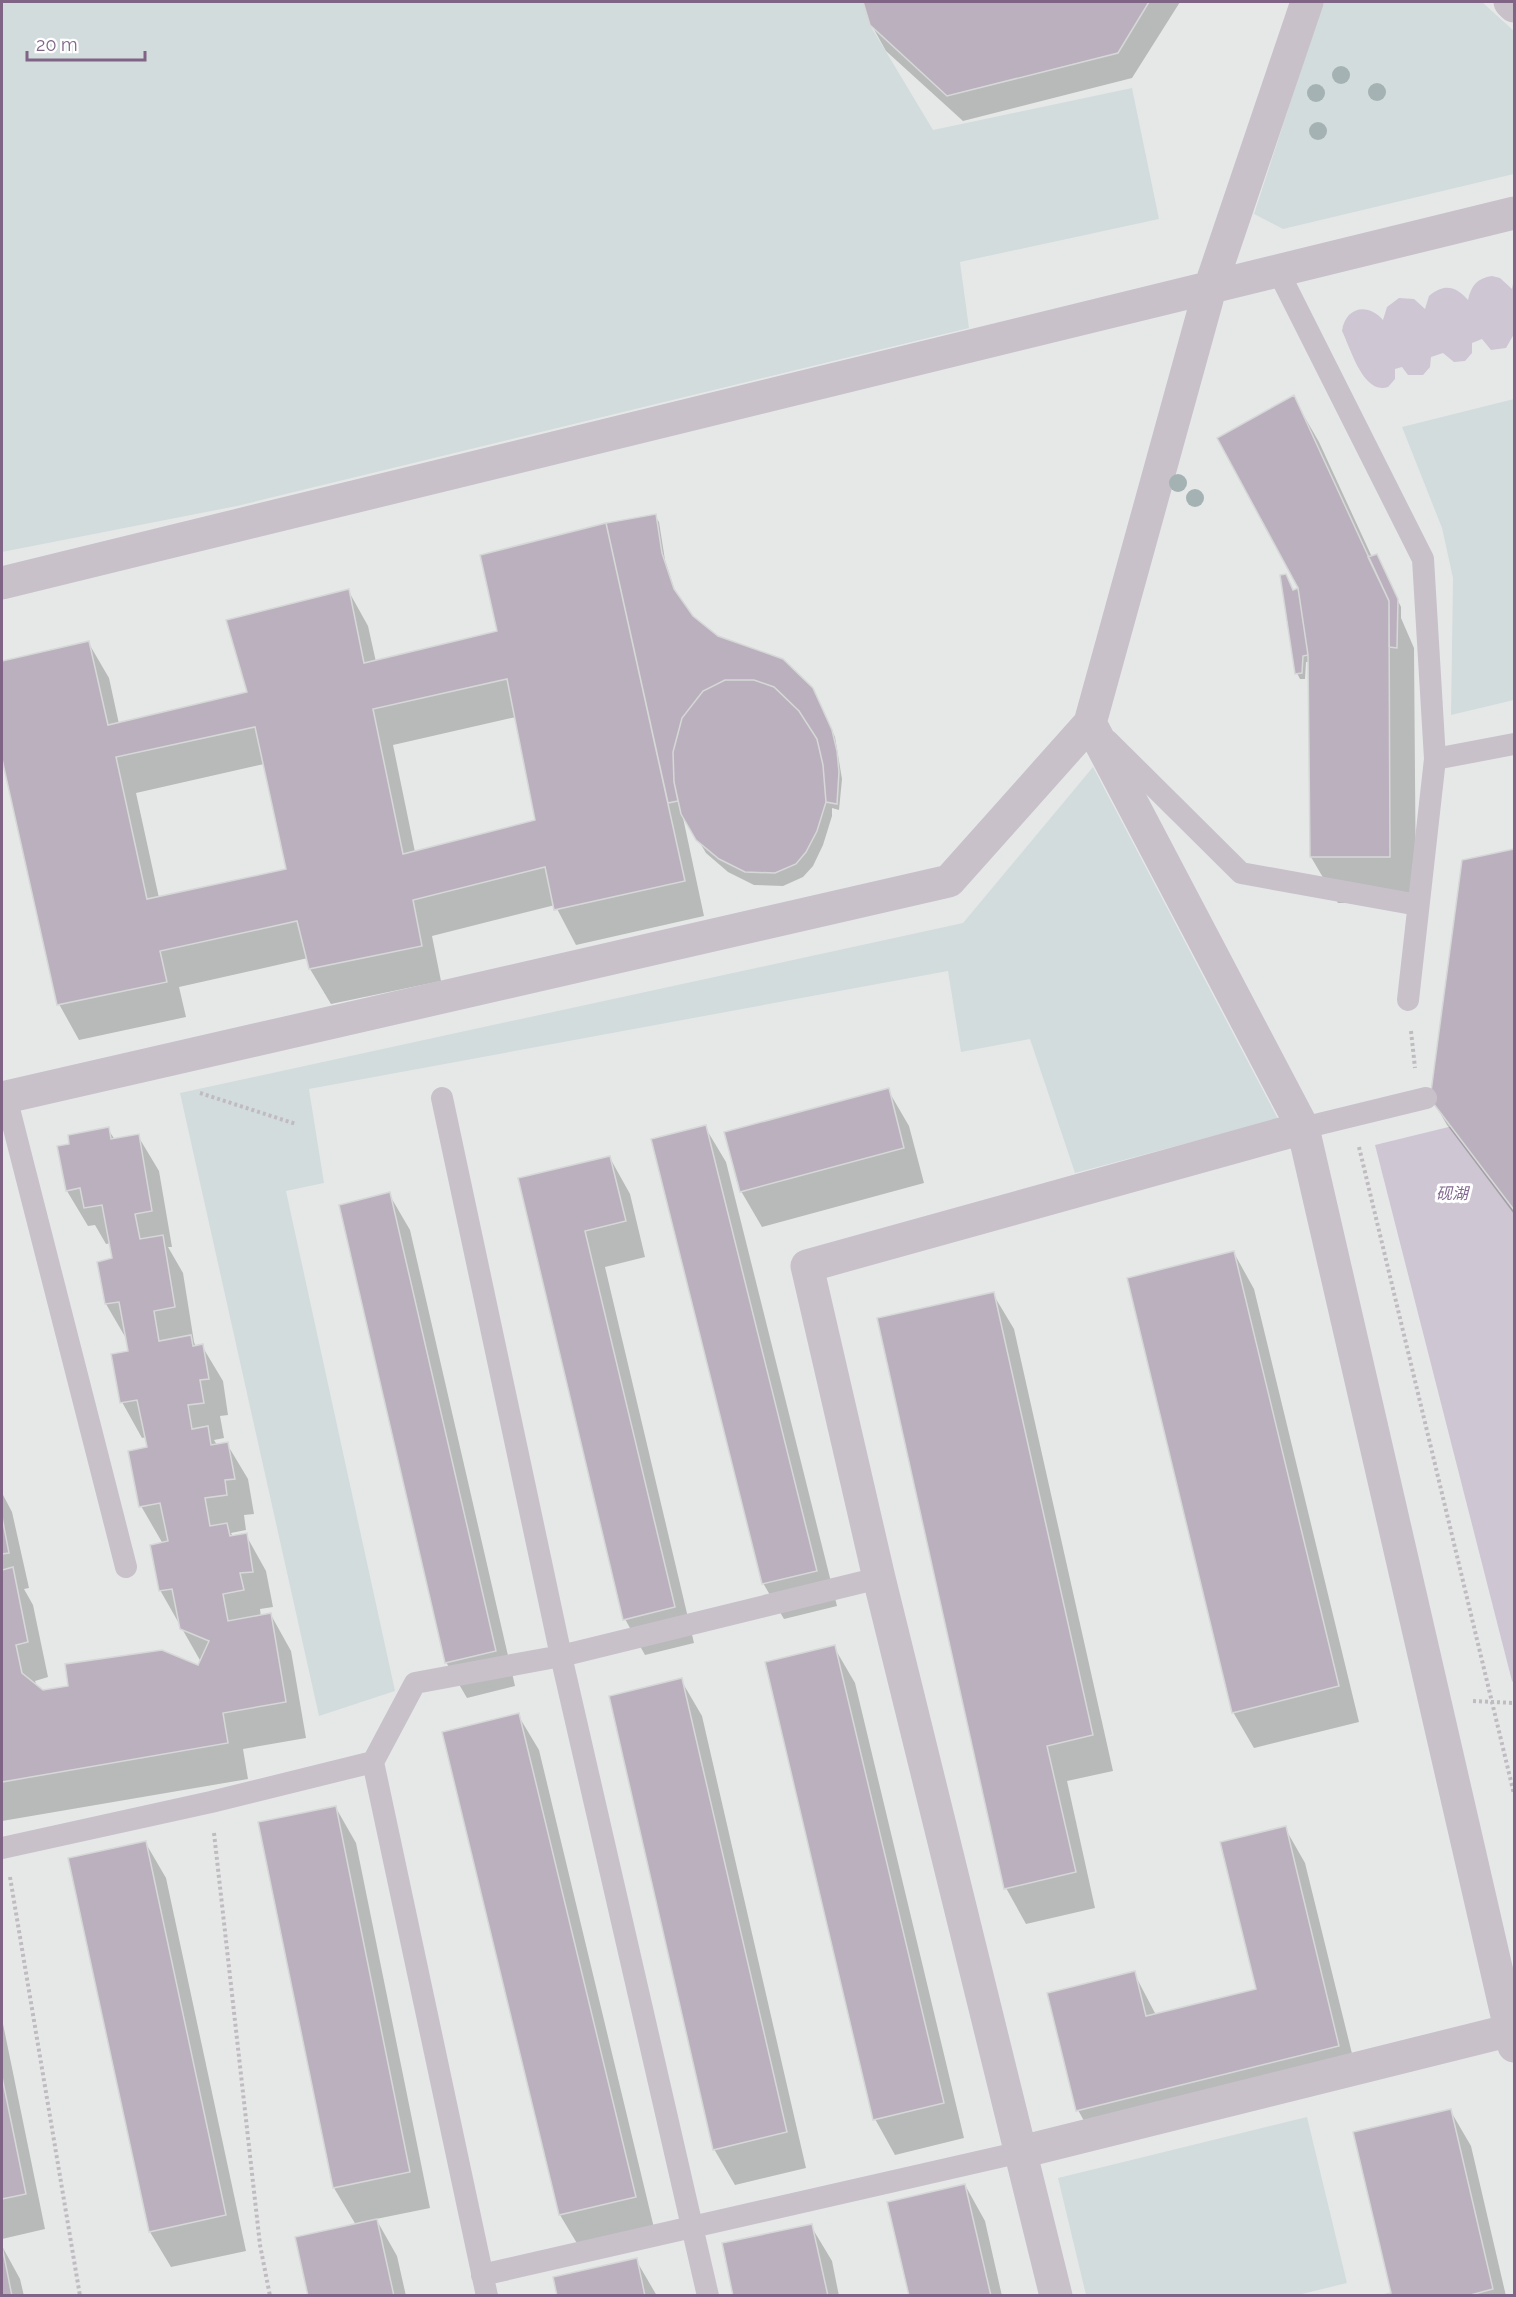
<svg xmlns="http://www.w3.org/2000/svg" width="1516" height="2297" font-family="Raleway,'Noto Sans SC',sans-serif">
  <rect width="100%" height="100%" fill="#f3f7f5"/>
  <path fill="#e6e8e8" d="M2 2H1514V2295H2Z"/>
  <path fill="#d2dcdc" d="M2 2H863L870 25 933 130 1132 88 1159 219 960 262 969 328 237 506 2 552Z
    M1323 2H1482L1514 31V174L1283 229 1254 214Z
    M1514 399V700L1451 715 1453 578 1442 528 1402 427Z
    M1093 767 1278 1119 1075 1173 1030 1039 961 1052 948 971 309 1089 324 1183 286 1191 395 1691 319 1716 180 1093 963 923Z
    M1307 2117 1347 2283 1294 2296 1086 2295 1058 2178Z"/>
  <path fill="#cec6d3" d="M1492 276 1500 278 1512 289 1514 278V334L1506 348 1491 350 1482 339 1472 343V353L1465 361 1454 362 1443 353 1431 357 1430 367 1423 375H1408L1402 367 1395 369V379L1388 387C1363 395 1351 349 1342 331 1345 307 1368 302 1383 320L1387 307 1399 298 1414 299 1425 309 1429 296C1444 283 1456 286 1468 300 1471 286 1477 278 1492 276Z
    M1514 1111V1683L1512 1681 1375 1145Z"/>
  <path fill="#0003" fill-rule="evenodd" d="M865 2H1180L1132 78 963 121 886 51 871 24Z
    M1293 397 1319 442 1372 557 1379 562 1401 607V618L1414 648 1416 903H1338L1311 857 1310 662H1306L1305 679H1300L1297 673 1293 592 1299 589Z
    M655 516 659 522 665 560 676 594 692 617 717 637 816 696 835 737 842 779 839 810 832 808V816L823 845 813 866 803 877 783 886 754 885 728 872 706 853 682 813 704 916 576 945 555 905 432 936 441 981 331 1004 310 969 308 958 179 987 186 1017 79 1040 59 1004 2 753V663L88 642 109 678 119 724 249 693 348 590 368 626 376 662 499 632 606 524ZM516 717 537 821 415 852 393 745ZM264 764 287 870 159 898 136 793Z
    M1514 851V1214L1447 1125 1432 1099 1463 861Z
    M888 1090 909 1126 924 1183 762 1227 741 1191Z
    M705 1127 726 1162 837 1606 784 1619 763 1583Z
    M108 1129 115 1140 138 1136 159 1171 172 1247H168L183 1273 194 1342 196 1347 202 1346 223 1381 228 1415 220 1416 224 1438 214 1440 217 1445 227 1444 248 1479 254 1514 244 1515 246 1530 231 1533 233 1537 246 1535 266 1571 273 1607 260 1609 261 1617 271 1615 291 1651 306 1738 243 1749 248 1779 2 1821V1493L12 1512 29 1588 24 1589 33 1605 48 1677 35 1681 37 1687 43 1692 199 1667 201 1662 160 1590 163 1544 141 1506 148 1449 146 1437 142 1438 122 1402 130 1352 127 1340 106 1304 114 1260 111 1243 106 1244 95 1225 88 1226 67 1191 71 1145Z
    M610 1158 630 1194 645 1257 605 1267 694 1643 645 1655 625 1619 520 1180Z
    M389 1194 410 1230 515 1686 467 1698 446 1662Z
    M1234 1253 1254 1289 1359 1722 1254 1748 1233 1712Z
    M993 1294 1014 1329 1113 1771 1067 1781 1095 1908 1026 1924 1006 1888Z
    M834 1647 855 1683 964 2138 895 2155 875 2119Z
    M681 1680 702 1716 806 2168 735 2185 714 2149Z
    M518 1715 539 1750 655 2232 581 2250 560 2215 444 1733Z
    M336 1808 356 1843 430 2208 376 2219 397 2256 406 2296H310L356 2225 334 2188Z
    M1285 1828 1305 1863 1359 2082 1098 2146 1078 2110 1134 1973 1156 2015 1257 1990Z
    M145 1842 166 1878 246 2251 171 2267 150 2232 70 1859Z
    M2 2019 45 2229 2 2239Z
    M1450 2110 1471 2146 1506 2296H1386L1392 2294Z
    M965 2185 985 2221 1002 2296H910Z
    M811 2226 832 2261 839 2296H735Z
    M2 2246 20 2279 24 2296H2Z
    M636 2260 657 2296H559Z"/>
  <path fill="#bbb1be" stroke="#d6d8d7" stroke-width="1.5" fill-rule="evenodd" d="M863 2H1149L1118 53 947 96 870 25Z
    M1294 395 1389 601 1390 857H1310L1308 655 1298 588 1217 438Z
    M656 514 662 553 674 589 693 616 718 636 783 659 813 688 832 730 837 751 839 772 837 804 826 802 823 765 817 739 799 711 774 687 754 680H725L703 691 682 718 673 752 674 782 678 801 668 803 606 523Z
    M606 523 685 881 554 910 545 867 413 900 422 946 309 969 297 921 160 951 167 982 57 1005 2 759V661L89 641 108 725 247 692 226 620 349 589 364 663 497 631 480 555ZM507 679 535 820 403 854 373 709ZM255 727 286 869 147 899 116 757Z
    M1377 554 1398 599 1397 648 1389 647V601L1368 557Z
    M1286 574 1293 590 1298 588 1308 655 1303 656 1302 673 1295 674 1280 575Z
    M725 680H754L774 687 799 711 817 739 823 765 826 802 817 831 806 852 796 864 775 873 745 872 719 859 696 840 681 814 674 782 673 752 682 718 703 691Z
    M1514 849V1210L1430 1099 1462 860Z
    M889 1088 904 1148 740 1192 724 1132Z
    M706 1125 817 1571 762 1584 651 1139Z
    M109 1127 111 1139 139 1134 152 1211 135 1214 140 1239 163 1235 175 1307 154 1311 159 1341 191 1335 193 1346 203 1344 209 1379 200 1380 204 1403 188 1405 192 1429 208 1426 211 1445 228 1442 235 1479 225 1480 227 1495 205 1498 210 1526 227 1523 230 1536 247 1533 253 1572 240 1573 244 1590 223 1594 228 1621 271 1613 286 1702 223 1713 228 1743 2 1782V1570L13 1567 28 1642 16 1645 22 1673 43 1690 68 1686 65 1664 162 1650 198 1665 209 1641 180 1629 172 1589 159 1591 150 1545 168 1541 160 1503 139 1507 128 1451 147 1447 137 1400 120 1403 111 1354 128 1351 119 1302 105 1304 97 1262 112 1258 102 1205 84 1208 80 1188 66 1191 57 1146 69 1144 68 1135Z
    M610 1156 626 1221 585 1231 675 1607 623 1620 518 1178Z
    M390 1192 496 1651 445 1663 339 1205Z
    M1234 1251 1339 1686 1232 1713 1127 1278Z
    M994 1292 1093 1735 1047 1746 1076 1872 1004 1889 877 1318Z
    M2 1517 9 1553 2 1554Z
    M835 1645 944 2103 873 2120 765 1662Z
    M682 1678 787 2132 713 2150 609 1696Z
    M519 1713 636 2197 559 2215 442 1732Z
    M336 1806 410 2172 333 2188 258 1822Z
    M1286 1826 1339 2046 1076 2111 1047 1993 1135 1971 1146 2016 1256 1989 1220 1842Z
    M146 1841 226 2215 149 2232 68 1858Z
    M2 2077 26 2194 2 2199Z
    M1451 2109 1493 2289 1467 2296H1379L1391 2293 1353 2132Z
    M965 2184 991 2296H909L887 2202Z
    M377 2219 394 2296H308L295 2237Z
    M812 2224 828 2296H733L722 2243Z
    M2 2246 12 2296H2Z
    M637 2258 645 2296H557L553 2277Z"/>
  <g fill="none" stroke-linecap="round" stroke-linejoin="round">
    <path stroke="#c0bbc1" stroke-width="4" stroke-dasharray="3 3" stroke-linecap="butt" d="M1411 1031 1415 1068
      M200 1093 296 1124
      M1359 1147 1514 1794
      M1473 1701 1514 1703
      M214 1833 260 2245 270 2296
      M10 1877 80 2296"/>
    <path stroke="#c8c1ca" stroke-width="22" d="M1277 269 1423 559 1435 759 1408 1000
      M1108 741 1241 873 1418 905
      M1435 759 1514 744
      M6 1097 126 1567
      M442 1098 561 1656 708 2296
      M1303 1128 1426 1098
      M373 1762 487 2296
      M2 1848 211 1802 373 1762 415 1683 561 1656 879 1578
      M482 2275 1021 2152"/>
    <path stroke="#c8c1ca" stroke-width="33" d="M1510 2 1514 6
      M2 583 1514 213
      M1090 723 1303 1128 1514 2046
      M2 1098 949 881 1090 723 1211 285 1307 2
      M1021 2152 1511 2030
      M1056 2296 879 1578 807 1266 1303 1128"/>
  </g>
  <g fill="#a4b2b3">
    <circle cx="1341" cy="75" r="9"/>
    <circle cx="1377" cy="92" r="9"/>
    <circle cx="1316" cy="93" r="9"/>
    <circle cx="1318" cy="131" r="9"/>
    <circle cx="1178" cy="483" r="9"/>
    <circle cx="1195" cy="498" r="9"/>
  </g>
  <g text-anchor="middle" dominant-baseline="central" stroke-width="6" stroke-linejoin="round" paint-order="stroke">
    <g font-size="16" font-style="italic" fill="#826991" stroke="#fff">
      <text x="1452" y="1193">砚湖</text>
    </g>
  </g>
  <rect width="1516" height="2297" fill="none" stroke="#7f6486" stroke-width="6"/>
  <path d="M27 51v9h118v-9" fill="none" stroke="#7f6486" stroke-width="3"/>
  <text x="36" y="51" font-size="18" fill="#7f6486" stroke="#ffffff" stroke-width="4.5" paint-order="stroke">20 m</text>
</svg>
